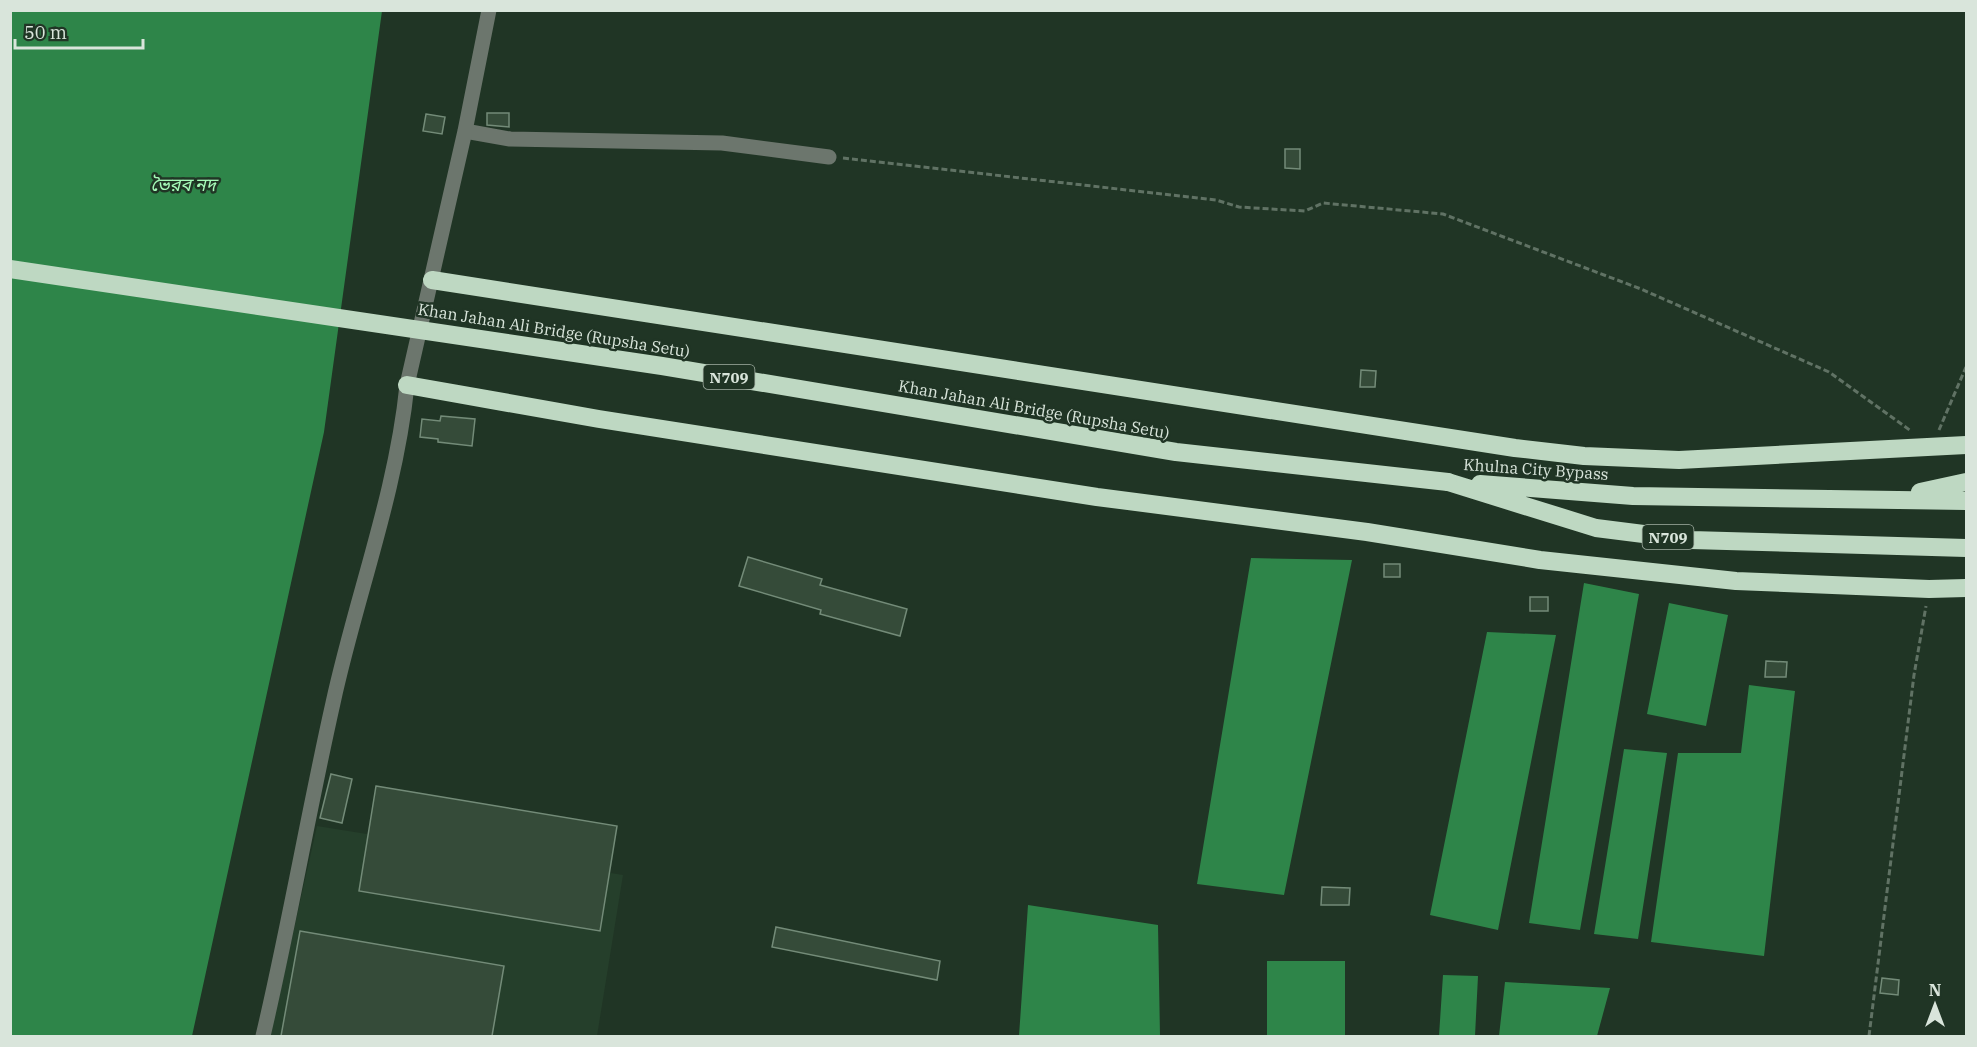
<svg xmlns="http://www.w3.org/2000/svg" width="1977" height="1047" font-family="'IBM Plex Serif','Noto Sans Bengali',serif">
  <rect width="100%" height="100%" fill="#203525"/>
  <path fill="#253f2b" d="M317 826 623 875 597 1036H270Z"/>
  <path fill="#2e8549" d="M10 11H382L324 432 192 1036H11Z
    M1251 558 1352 560 1284 895 1197 884Z
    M1584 583 1639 594 1580 930 1529 923Z
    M1669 603 1728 615 1706 726 1647 714Z
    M1487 632 1556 635 1498 930 1430 915Z
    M1749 685 1795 691 1764 956 1651 942 1678 753H1741Z
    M1624 749 1667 753 1638 939 1594 934Z
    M1028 905 1158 925 1160 1036H1019Z
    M1267 961H1345V1036H1267Z
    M1443 975 1478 976 1475 1036H1439Z
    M1505 982 1610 988 1597 1036H1499Z"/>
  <path fill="#354b39" stroke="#738b78" stroke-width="1.5" d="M487 113H509V127L487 125Z
    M426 114 445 117 442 134 423 131Z
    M1285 149H1300V169L1285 168Z
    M1361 370 1376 371 1375 387H1360Z
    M441 416 475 419 472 446 438 442V439L420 437 422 419 440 421Z
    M748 557 822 579 820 585 907 609 900 636 820 614 821 610 739 586Z
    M1384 564H1400V577H1384Z
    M1530 597H1548V611H1530Z
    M1766 661 1787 662 1786 677H1765Z
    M331 774 352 779 342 823 320 818Z
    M376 786 617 826 600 931 359 891Z
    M1322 887 1350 888 1349 905H1321Z
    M776 927 940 961 937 980 772 947Z
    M300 931 504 966 492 1036H281Z
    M1882 978 1899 980 1898 995 1880 993Z"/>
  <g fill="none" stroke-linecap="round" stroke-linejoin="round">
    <path stroke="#607264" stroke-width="3" stroke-dasharray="6 3" stroke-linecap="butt" d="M843 158 1216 200 1239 207 1271 209 1305 211 1323 203 1443 214 1641 289 1829 372 1911 431
      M1939 430 1966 367
      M1869 1036 1914 675 1926 606"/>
    <path stroke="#6c766d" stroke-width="15" d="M465 131 510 139 722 143 829 157
      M263 1036C289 926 308 814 333 703 356 597 396 494 407 385L465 131 489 10"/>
    <path stroke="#bed8c2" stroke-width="18" d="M432 280 1515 448 1584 456 1679 460 1966 445
      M407 385 599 419 1097 497 1367 532 1540 560 1736 581 1929 589 1966 588
      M1448 482 1596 528 1691 540 1966 548
      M1480 484 1633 496 1966 501
      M1920 492 1966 482"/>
    <path stroke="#bed8c2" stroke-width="18" d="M10 269 662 366 1176 452 1448 482"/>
  </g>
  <g text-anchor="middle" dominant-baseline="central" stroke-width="5" stroke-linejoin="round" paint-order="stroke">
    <g fill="#203525" stroke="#a2b0a4" stroke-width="1.5">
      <rect x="703.5" y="365" width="51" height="24" rx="4.5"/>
      <rect x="1642.5" y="525" width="51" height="24" rx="4.5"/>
    </g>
    <g font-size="15" font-weight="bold" fill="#d9e5db">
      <text x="729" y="377">N709</text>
      <text x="1668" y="537">N709</text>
    </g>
    <g font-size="16" fill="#d9e5db" stroke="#203525">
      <text transform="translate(554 330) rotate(9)">Khan Jahan Ali Bridge (Rupsha Setu)</text>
      <text transform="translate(1034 409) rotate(10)">Khan Jahan Ali Bridge (Rupsha Setu)</text>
      <text transform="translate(1536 469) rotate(4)">Khulna City Bypass</text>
    </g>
    <g font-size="18" font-style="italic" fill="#a6fbb9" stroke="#203525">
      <text x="183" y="184">ভৈরব নদ</text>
    </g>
  </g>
  <rect width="1977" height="1047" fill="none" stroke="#d9e5db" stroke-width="24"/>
  <g transform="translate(1935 1005)" stroke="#203525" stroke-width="4.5" paint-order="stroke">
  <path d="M0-4.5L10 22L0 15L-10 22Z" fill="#d9e5db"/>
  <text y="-9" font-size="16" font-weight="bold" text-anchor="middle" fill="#d9e5db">N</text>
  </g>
  <path d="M15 39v9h128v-9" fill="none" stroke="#d9e5db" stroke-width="3"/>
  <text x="24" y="39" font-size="18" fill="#d9e5db" stroke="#203525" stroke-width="4.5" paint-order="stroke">50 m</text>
</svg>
